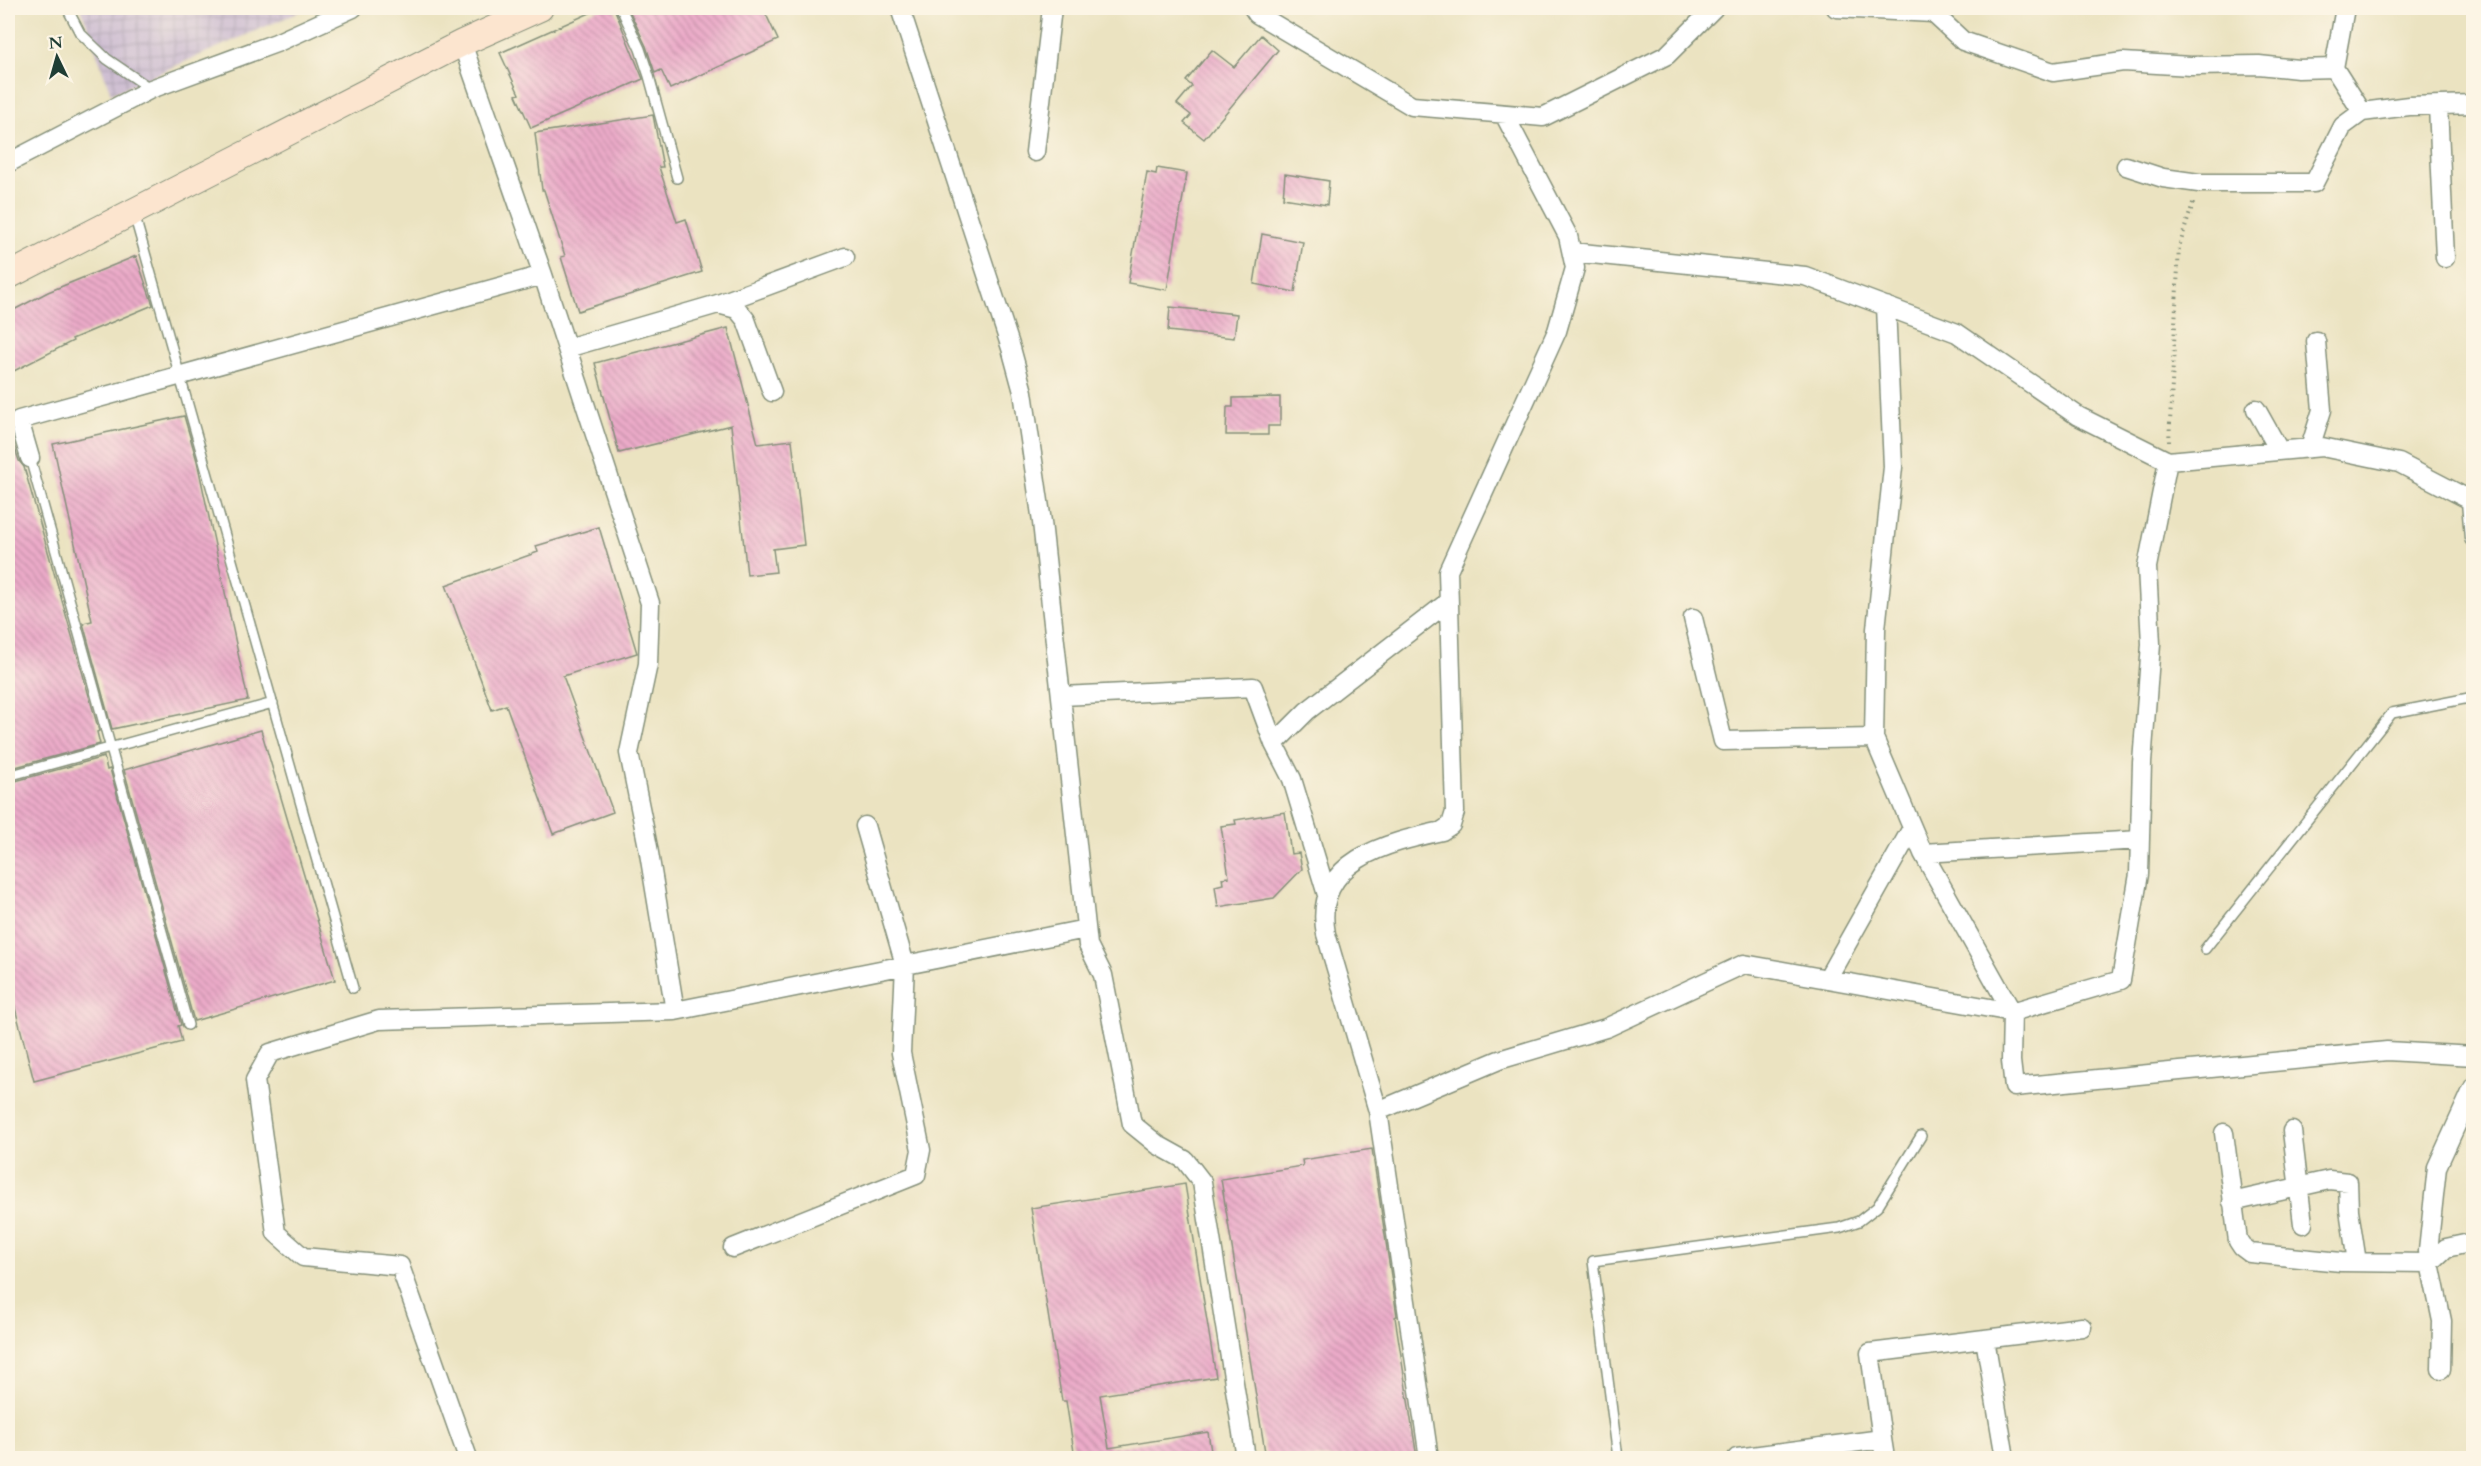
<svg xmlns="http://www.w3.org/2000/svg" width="2481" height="1466" font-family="Cardo,serif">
  <defs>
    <pattern id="industrial-grid" width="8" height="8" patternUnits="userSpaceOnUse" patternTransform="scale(1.5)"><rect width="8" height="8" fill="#cebed2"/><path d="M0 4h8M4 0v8" fill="none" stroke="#b0a4b5"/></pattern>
    <pattern id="building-back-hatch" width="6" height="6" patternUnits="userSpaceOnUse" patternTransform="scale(1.5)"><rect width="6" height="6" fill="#ecabc9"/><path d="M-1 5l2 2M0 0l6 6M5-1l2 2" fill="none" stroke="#bf8ca4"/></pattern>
  </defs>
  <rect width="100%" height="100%" fill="#fcf5e5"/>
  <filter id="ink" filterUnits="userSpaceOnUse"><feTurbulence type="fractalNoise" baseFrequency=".0167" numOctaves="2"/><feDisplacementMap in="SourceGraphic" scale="12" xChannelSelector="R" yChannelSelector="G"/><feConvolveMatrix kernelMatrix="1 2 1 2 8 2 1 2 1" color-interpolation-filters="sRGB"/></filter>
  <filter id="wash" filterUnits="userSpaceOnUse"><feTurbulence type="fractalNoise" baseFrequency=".008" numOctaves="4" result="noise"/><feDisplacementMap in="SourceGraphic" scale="24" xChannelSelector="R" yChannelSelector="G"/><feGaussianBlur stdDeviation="1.35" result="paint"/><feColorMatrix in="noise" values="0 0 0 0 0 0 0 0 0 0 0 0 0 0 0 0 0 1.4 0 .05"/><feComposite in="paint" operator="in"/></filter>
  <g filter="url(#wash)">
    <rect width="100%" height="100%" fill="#ebe3c1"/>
    <path fill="url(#industrial-grid)" d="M81 8H308L111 94Z"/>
    <g id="blocks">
      <path fill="url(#building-back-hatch)" d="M601 8H614L643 79 531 128 516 95 519 94 500 53Z
        M628 8H763L778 40 670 89 661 70 655 73 646 46Z
        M1261 35 1278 50 1204 139 1184 123 1191 115 1177 104 1192 86 1186 81 1212 50 1234 67Z
        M653 115 663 167H659L677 222 686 219 702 272 578 311 561 257 565 256 544 190H542L535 133Z
        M1157 168 1187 173 1167 290 1128 283 1147 172 1156 174Z
        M1285 174 1329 181 1327 205 1283 198Z
        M1262 234 1303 242 1295 292 1254 284Z
        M136 256 153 305 72 339 73 341 8 374V313L48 292Z
        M1170 307 1237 314 1234 338 1168 331Z
        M728 328 758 444 792 440 804 545 773 549 776 572 747 575 731 425 619 453 595 363Z
        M1280 397V426H1268V435H1226L1227 407H1233V398Z
        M184 416 197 461 248 700 112 729 83 623 92 621 53 444Z
        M8 427 19 461 24 467 99 731 97 732 100 744 8 769Z
        M599 527 637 653 563 676 613 812 553 834 506 705 492 710 446 585 538 552 536 546Z
        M261 730 335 980 194 1021 124 770Z
        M104 757 107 770 110 769 181 1025 178 1026 182 1042 34 1081 8 981V783Z
        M1285 812 1291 854 1299 853 1302 869 1274 898 1218 907 1215 886 1223 884 1222 878 1229 877 1221 826 1236 824 1235 820Z
        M1372 1149 1397 1316 1395 1317 1417 1458H1266L1221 1179 1303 1166 1302 1160Z
        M1185 1184 1216 1377 1100 1395 1109 1448 1208 1432 1212 1458H1075L1066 1401H1062L1031 1208Z"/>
    </g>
  </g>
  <g filter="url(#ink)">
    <use href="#blocks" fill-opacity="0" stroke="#85907a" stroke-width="1.5"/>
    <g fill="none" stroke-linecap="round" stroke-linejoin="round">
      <defs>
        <path id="lane" d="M67 8 80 33 107 59 151 89
          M621 8 640 49 649 76 677 178
          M134 214 353 988
          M30 458 188 1025
          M8 776 273 703
          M2205 949 2392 713 2474 697
          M1618 1458 1593 1261 1839 1228 1859 1221 1877 1207 1921 1136"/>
        <path id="street" d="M900 8 1011 348 1023 392 1042 522 1088 945 1103 975 1132 1124 1158 1145 1185 1160 1202 1182 1246 1458
          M1253 8 1257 14 1412 106 1543 117 1667 55 1714 8
          M1836 8 1933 13 1963 41 2053 72 2123 62 2191 66 2259 65 2298 69 2334 68 2362 112
          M462 43 543 275 650 603 648 664 629 753 648 847 675 1011 1086 929
          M2334 68 2345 8
          M2438 106 2445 258
          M1035 152 1052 8
          M8 163 151 89 276 43 353 8
          M2126 166 2163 178 2199 183H2314L2343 126 2362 112 2409 106 2474 104
          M1572 252 1805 276 1957 333 2078 416 2168 461 2322 447 2399 463 2474 502
          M718 304 737 309 746 320 772 392
          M1886 306 1893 467 1876 629 1874 738 1923 853 2012 1012
          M567 348 718 304 845 257
          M2256 409 2279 450
          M2310 448 2322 410 2316 341
          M30 458 19 420 543 275
          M2168 461 2147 567 2151 644 2142 763 2139 874 2121 980 2012 1012 2011 1061 2014 1087 2387 1051 2474 1056
          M2471 502 2474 538
          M1693 618 1723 741 1874 738
          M1062 696 1253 687 1274 744
          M1923 853 2140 840
          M1327 895 1292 779 1274 744 1307 711 1448 602
          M1827 979 1912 828
          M2474 1086 2437 1167 2428 1251 2430 1263 2446 1248 2474 1242
          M1378 1111 1326 934C1312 860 1387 843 1442 831L1451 825 1455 812 1448 571 1557 331 1575 268 1568 236 1504 114
          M2292 1131 2303 1224
          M2224 1133 2238 1241 2242 1247 2250 1253 2341 1262 2430 1263 2442 1321 2441 1369
          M2232 1202 2329 1180 2348 1182 2349 1210 2357 1262
          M733 1248 916 1175 921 1150 901 1053 905 965 865 826
          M1985 1339 2005 1458
          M1882 1439 1870 1353 2082 1327
          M468 1458 400 1266 303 1257 276 1233 255 1080 270 1053 379 1020 675 1011
          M1429 1458 1378 1111 1499 1060 1606 1028 1744 964 2012 1012
          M1737 1458 1882 1439 1885 1458"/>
        <path id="secondary" d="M8 276 462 43 540 8"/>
      </defs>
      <use href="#lane" stroke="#85907a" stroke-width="12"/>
      <use href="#street" stroke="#85907a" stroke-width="21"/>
      <use href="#secondary" stroke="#85907a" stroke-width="28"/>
      <path stroke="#85907a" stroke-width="4" stroke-dasharray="1.5 4.5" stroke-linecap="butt" d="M2169 442 2179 247 2194 200"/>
      <use href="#lane" stroke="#fff" stroke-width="9"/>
      <use href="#street" stroke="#fff" stroke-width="18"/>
      <use href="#secondary" stroke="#fce5cf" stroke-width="26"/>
    </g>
  </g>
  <rect width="2481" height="1466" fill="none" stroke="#fcf5e5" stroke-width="30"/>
  <g transform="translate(57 57) rotate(355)" stroke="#fcf5e5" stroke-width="4.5" paint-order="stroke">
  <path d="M0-4.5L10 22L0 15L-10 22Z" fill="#1f3d34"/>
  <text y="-9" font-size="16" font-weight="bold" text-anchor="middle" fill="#1f3d34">N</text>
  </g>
</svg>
